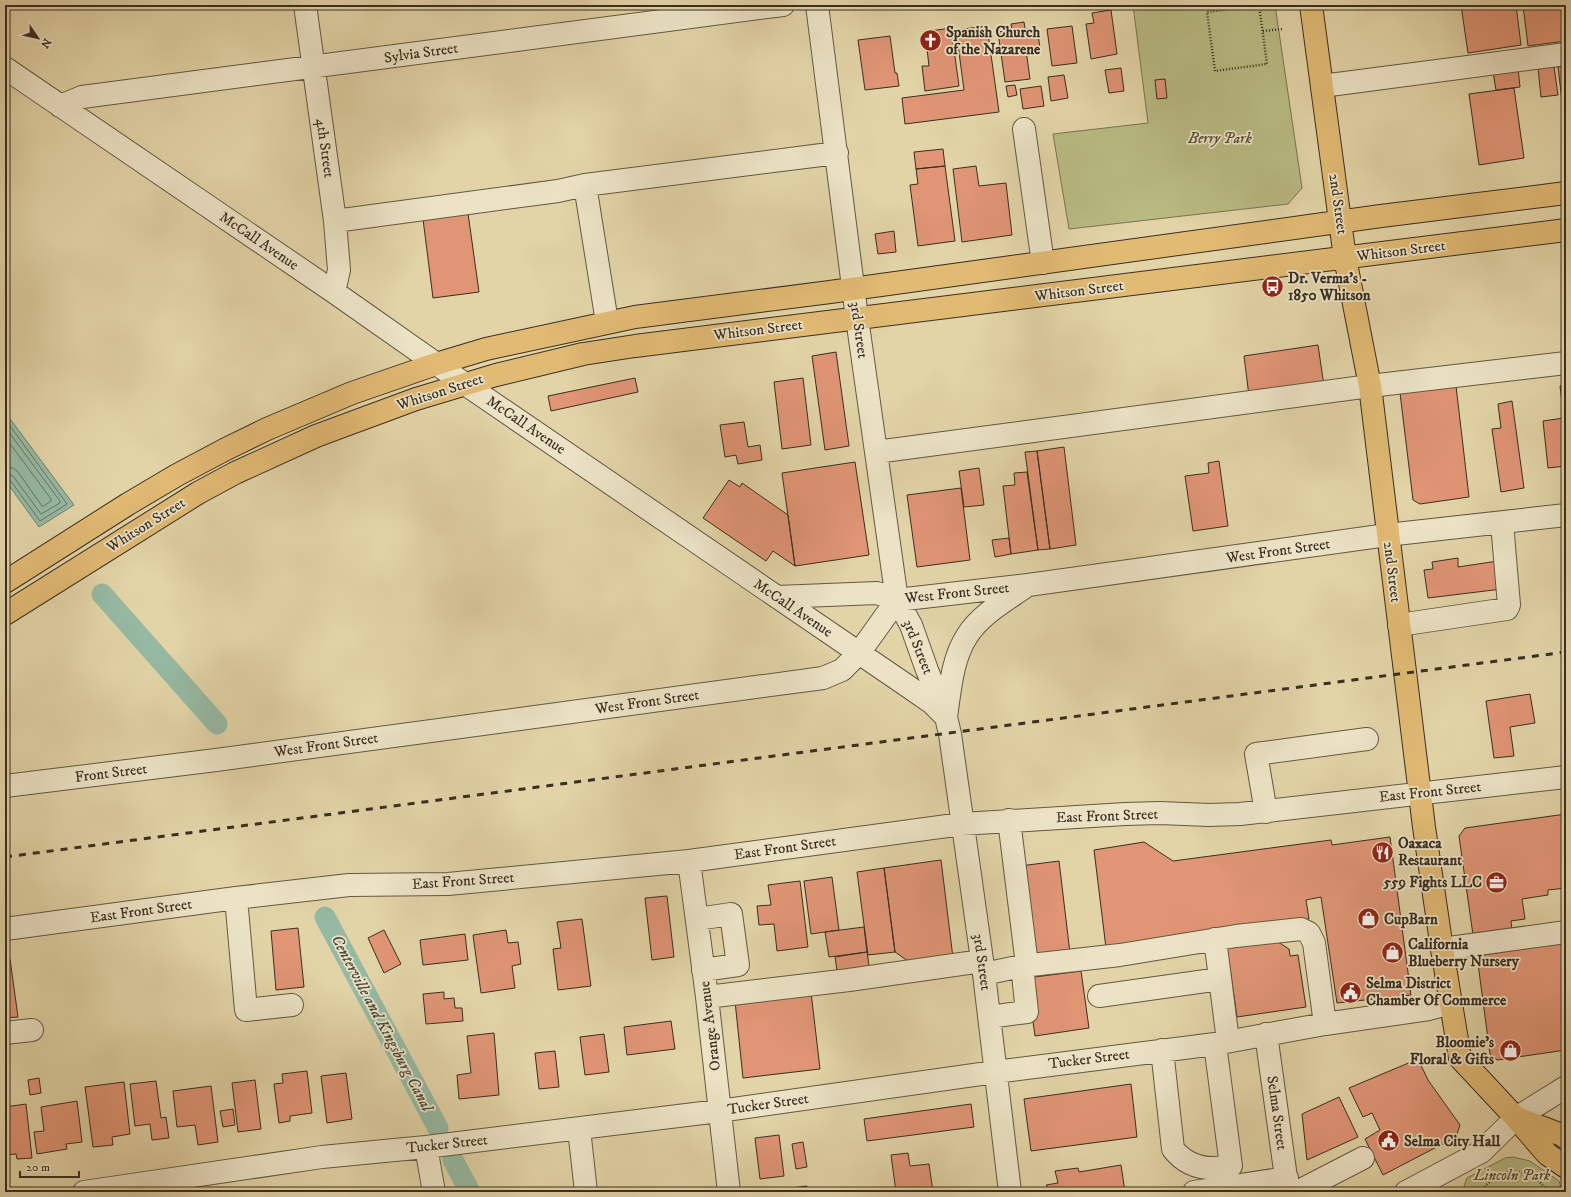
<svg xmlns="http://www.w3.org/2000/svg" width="1571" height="1197" font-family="'IM FELL DW Pica',serif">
  <rect width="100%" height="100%" fill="#e2d4a7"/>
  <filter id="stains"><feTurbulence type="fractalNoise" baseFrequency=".005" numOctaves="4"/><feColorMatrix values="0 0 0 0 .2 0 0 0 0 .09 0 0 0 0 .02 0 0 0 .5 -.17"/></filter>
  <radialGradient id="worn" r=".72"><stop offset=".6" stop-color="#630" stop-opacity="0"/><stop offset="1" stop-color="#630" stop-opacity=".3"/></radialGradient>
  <path fill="#b9bb83" stroke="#797452" d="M1133 5H1275L1302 188 1288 204 1069 229 1053 134 1148 123Z
    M1513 1157 1530 1161 1559 1181 1562 1192H1462L1467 1178 1505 1158Z"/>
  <path fill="#96b9a3" stroke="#71816f" d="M5 412 74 505 39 527 5 480Z"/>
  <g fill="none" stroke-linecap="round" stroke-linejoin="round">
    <path stroke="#687462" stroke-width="1" d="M5 419 67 504 40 521 10 480 5 478
      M5 427 60 501V503L41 514 13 476 5 473
      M5 437 51 499V501L44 506H42L18 472 13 468 5 467"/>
    <path stroke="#96b9a3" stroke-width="21" d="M102 594 217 724
      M325 917 438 1128
      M453 1160 470 1192"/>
  </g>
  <path fill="#e09575" stroke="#392e22" d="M1413 5H1440L1413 9Z
    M1461 5H1516L1521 45 1468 53Z
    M1523 5H1564L1566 19V41L1528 46Z
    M1111 10 1117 54 1091 59 1086 24 1094 23 1092 13Z
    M1024 22 1025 29 1037 28 1040 48 1026 50 1030 79 1005 82 998 32 1012 30 1011 24Z
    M987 26 999 112 905 124 902 98 964 90 956 30Z
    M1072 26 1077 63 1052 66 1047 29Z
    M951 28 959 86 925 91 922 66H929L927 49 933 48 930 31Z
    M890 36 895 73H897L899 86 865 90 858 40Z
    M1566 65V134L1558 67Z
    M1554 67 1558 95 1541 97 1538 68Z
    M1121 68 1124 91 1109 93 1105 70Z
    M1518 68 1520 87 1496 90 1493 72Z
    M1064 75 1068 98 1051 101 1048 77Z
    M1165 79 1167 98 1157 99 1155 80Z
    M1015 85 1017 95 1008 97 1006 86Z
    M1041 86 1044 106 1023 109 1020 89Z
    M1514 88 1524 158 1479 165 1469 94Z
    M943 149 945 166 916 169 914 152Z
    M945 166 955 241 918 246 910 185 918 184 916 169Z
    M976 166 979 186 1006 183 1012 235 962 242 953 169Z
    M468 213 479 292 433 298 423 219Z
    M894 231 896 252 878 254 875 234Z
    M1318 345 1324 386 1249 396 1244 356Z
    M836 352 849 446 825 450 812 356Z
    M635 378 638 392 551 411 548 396Z
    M803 378 811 445 782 449 774 382Z
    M1566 385V466L1548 468 1543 421 1564 418 1560 386Z
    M1456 386 1469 497 1420 504 1413 500 1400 393Z
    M1512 401 1524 488 1501 492 1492 429 1501 428 1498 404Z
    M744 422 748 447 760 445 762 460 738 464 736 455 725 457 720 425Z
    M1064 447 1076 545 1050 549 1037 451Z
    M1037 451 1050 549 1038 550 1025 452Z
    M1219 461 1228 526 1193 531 1185 476 1209 473 1208 463Z
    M855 462 869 555 795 566 782 473Z
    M979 468 984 505 964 507 959 471Z
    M1027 472 1038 550 1011 554 1003 486 1015 485 1014 473Z
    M729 480 740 487 742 483 788 515 795 566 773 551 766 561 703 518Z
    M961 488 970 560 917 567 907 495Z
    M1009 538 1011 554 995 557 992 540Z
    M1458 558V567L1498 561 1502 589 1428 598 1424 570 1433 569 1432 562Z
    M1530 694 1535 723 1510 727 1514 756 1494 758 1486 701Z
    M1566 814V888L1548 890V895L1522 899 1525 919 1511 921 1512 930 1473 935 1459 836 1465 828Z
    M1390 837 1411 995 1337 1003 1321 897 1306 900 1309 919 1106 948 1094 850 1144 842 1173 861 1331 840 1332 845Z
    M941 860 953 958 912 964 895 952 884 868Z
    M1059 861 1070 953 1031 957 1020 866Z
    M884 868 895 952 868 955 857 872Z
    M832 877 839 930 811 934 804 881Z
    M800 881 808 947 777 951 774 924 759 925 757 906 771 905 768 885Z
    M667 896 674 957 652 960 645 898Z
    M582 919 591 986 558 990 553 949 561 948 557 922Z
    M864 927 867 952 829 957 825 932Z
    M298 928 304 987 276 990 271 931Z
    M384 930 401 964 384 973 368 938Z
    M506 930 508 943 518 942 521 964 512 966 515 988 481 993 473 935Z
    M465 934 468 960 423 965 420 940Z
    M1275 940 1289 949 1290 956 1298 955 1306 1007 1237 1017 1227 947Z
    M1562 943 1566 972V1050L1497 1060 1490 1054 1477 956Z
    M867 952 870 972 838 977 835 957Z
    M10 959 18 1017 5 1018V960Z
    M1081 971 1089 1028 1035 1036 1027 978Z
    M444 992V999L454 998 455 1008H462L463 1021 426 1024 423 994Z
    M811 992 820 1069 743 1078 735 1001Z
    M671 1021 675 1049 627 1055 624 1027Z
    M494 1033 499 1095 459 1099 457 1075 471 1073 467 1036Z
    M604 1034 609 1072 585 1075 580 1037Z
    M555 1051 559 1087 539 1089 535 1053Z
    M1418 1059 1428 1080 1460 1125 1456 1137 1383 1175 1365 1139 1380 1130 1372 1113 1363 1117 1349 1088Z
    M307 1071 312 1113 290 1116V1121L279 1123 274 1084 283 1083 282 1074Z
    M346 1073 352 1119 327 1123 321 1076Z
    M39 1078 41 1093 30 1095 28 1080Z
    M255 1080 261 1129 238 1132 232 1083Z
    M156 1081 161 1118 166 1117 169 1138 152 1140 150 1124 135 1126 130 1084Z
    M124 1082 130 1134 112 1137 113 1145 93 1147 85 1087Z
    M1131 1084 1137 1137 1031 1151 1024 1099Z
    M211 1086 218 1142 198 1145 195 1125 177 1127 173 1091Z
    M1339 1097 1358 1137 1307 1160 1302 1114Z
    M77 1101 82 1142 66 1144 67 1149 37 1154 34 1132 44 1131 41 1107Z
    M26 1104 32 1158 17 1159 16 1154 5 1155V1107Z
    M971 1104 974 1127 867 1141 864 1119Z
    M233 1109 235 1125 223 1127 220 1111Z
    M779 1135 784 1176 760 1179 755 1138Z
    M803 1142 807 1167 796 1169 792 1144Z
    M908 1153 910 1166 929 1164 933 1192H896L891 1155Z
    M1121 1165 1125 1192H1052L1046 1185 1058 1183 1055 1171 1078 1168 1079 1172Z
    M807 1186V1192H776V1190Z"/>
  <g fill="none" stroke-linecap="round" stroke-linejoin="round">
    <defs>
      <path id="minor" d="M305 5 335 221 339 270 334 292
        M817 5 857 318 897 600 911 625 927 670 946 717 950 734 984 974 1010 1192
        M5 68 334 292 465 384 906 685 932 703 944 715
        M1322 86 1566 54
        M60 106 82 97 783 5
        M1024 129 1043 263
        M585 185 607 322
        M335 221 558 191 585 185 837 153
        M876 452 1370 386 1566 363
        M777 597 877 593 897 600
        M1399 625 1507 609 1509 605 1502 523
        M946 717C950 690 952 659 967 636 980 615 1005 601 1025 587
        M5 786 216 760 823 678 842 670 859 653 897 600 1028 585 1387 535 1566 515
        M1266 812 1256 754 1367 739
        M1009 820 1027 965
        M689 861 707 997 729 1192
        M236 898 246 1010 292 1005
        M697 919 731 914 738 965 703 970
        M5 929 236 898 349 885 448 884 689 861 962 824 1125 814 1160 813 1209 815 1240 814 1566 777
        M1215 939 1228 1041
        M1442 949 1566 932
        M984 974 1022 966 1120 955 1236 936 1301 929 1309 933 1314 943 1325 1024
        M1099 996 1220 979
        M707 997 849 980 982 961
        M989 1017 1027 1012 1022 966
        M5 1033 32 1030
        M1266 1034 1288 1192
        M1162 1050 1173 1149C1188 1168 1209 1171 1231 1166L1215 1044
        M579 1129 586 1192
        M426 1147 434 1192
        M84 1192 322 1157 426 1147 719 1111 995 1072 1215 1044 1325 1024 1429 1009 1451 1003
        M1194 1192 1287 1178
        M1297 1192 1363 1158
        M1406 1192 1481 1152 1516 1118 1566 1087"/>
      <path id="major" d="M1311 5 1345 258 1370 386 1424 827 1442 949 1460 1058 1516 1118 1547 1154 1566 1167
        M5 582 128 504 177 475 226 449 267 429 352 393 436 364 486 349 635 317 830 292 1381 216 1566 193
        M5 614 198 493 235 473 316 436 416 399 496 375 583 354 635 346 1566 230
        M1517 1118 1562 1135 1566 1138"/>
    </defs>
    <use href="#minor" stroke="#635843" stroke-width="24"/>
    <use href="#major" stroke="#392e22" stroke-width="24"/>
    <path stroke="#392e22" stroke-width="2.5" stroke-dasharray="1 2" stroke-linecap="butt" d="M1259 5 1207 12 1215 71 1267 64 1259 5
      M1263 31 1283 29
      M1481 1192C1499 1165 1530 1165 1548 1192"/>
    <use href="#minor" stroke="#ece3c6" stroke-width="22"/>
    <use href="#major" stroke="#e1ba74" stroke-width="22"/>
    <path stroke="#392e22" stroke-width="3" stroke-dasharray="7 7" stroke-linecap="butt" d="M5 857 1566 652"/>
  </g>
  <defs>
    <symbol id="church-disc" viewBox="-11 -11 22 22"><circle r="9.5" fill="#8f2418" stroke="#ece3c6"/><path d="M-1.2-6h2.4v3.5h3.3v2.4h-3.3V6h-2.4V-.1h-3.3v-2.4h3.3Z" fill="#fff"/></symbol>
    <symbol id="bus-disc" viewBox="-11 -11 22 22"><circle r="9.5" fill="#8f2418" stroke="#ece3c6"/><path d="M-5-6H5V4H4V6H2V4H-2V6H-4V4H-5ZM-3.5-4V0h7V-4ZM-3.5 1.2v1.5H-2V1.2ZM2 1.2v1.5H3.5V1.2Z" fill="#fff"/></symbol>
    <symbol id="restaurant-disc" viewBox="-11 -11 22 22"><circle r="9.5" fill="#8f2418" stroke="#ece3c6"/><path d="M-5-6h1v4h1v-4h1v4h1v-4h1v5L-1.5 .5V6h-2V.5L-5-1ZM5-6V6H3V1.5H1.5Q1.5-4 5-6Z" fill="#fff"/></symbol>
    <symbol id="office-disc" viewBox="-11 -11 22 22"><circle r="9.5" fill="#8f2418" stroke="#ece3c6"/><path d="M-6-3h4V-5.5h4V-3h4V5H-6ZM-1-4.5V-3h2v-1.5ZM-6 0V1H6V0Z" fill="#fff"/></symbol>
    <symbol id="shop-disc" viewBox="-11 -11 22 22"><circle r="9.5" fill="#8f2418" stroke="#ece3c6"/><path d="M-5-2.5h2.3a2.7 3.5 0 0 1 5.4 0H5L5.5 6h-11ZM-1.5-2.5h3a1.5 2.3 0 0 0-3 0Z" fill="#fff"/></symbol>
    <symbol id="civic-disc" viewBox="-11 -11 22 22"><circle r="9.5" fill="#8f2418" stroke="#ece3c6"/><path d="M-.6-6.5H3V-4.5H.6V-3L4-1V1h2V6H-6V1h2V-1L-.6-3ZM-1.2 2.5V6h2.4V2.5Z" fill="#fff"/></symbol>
  </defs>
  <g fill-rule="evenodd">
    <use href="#church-disc" x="918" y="28" width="25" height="25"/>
    <use href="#bus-disc" x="1260" y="274" width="25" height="25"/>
    <use href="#restaurant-disc" x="1370" y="840" width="25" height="25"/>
    <use href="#office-disc" x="1484" y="870" width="25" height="25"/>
    <use href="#shop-disc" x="1356" y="906" width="25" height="25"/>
    <use href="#shop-disc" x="1380" y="940" width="25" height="25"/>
    <use href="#civic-disc" x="1338" y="980" width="25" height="25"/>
    <use href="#shop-disc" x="1498" y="1038" width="25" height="25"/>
    <use href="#civic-disc" x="1376" y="1128" width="25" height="25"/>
  </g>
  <g text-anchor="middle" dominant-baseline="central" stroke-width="3.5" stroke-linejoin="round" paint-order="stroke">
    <g font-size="15" font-weight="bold" fill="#392e22" stroke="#ece3c6" text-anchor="start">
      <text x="946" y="32">Spanish Church<tspan x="946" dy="17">of the Nazarene</tspan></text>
      <text x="1288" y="278">Dr. Verma's -<tspan x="1288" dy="17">1850 Whitson</tspan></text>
      <text x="1398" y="843">Oaxaca<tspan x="1398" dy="17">Restaurant</tspan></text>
      <text x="1482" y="882" text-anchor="end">559 Fights LLC</text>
      <text x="1384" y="919">CupBarn</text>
      <text x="1408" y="944">California<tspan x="1408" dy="17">Blueberry Nursery</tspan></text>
      <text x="1366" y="983">Selma District<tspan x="1366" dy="17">Chamber Of Commerce</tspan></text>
      <text x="1494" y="1042" text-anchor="end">Bloomie's<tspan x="1494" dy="17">Floral &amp; Gifts</tspan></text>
      <text x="1404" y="1141">Selma City Hall</text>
    </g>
    <g font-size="15" fill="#392e22" stroke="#ece3c6">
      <text transform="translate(421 53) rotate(-8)">Sylvia Street</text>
      <text transform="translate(325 148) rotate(82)">4th Street</text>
      <text transform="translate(1338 204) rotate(82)">2nd Street</text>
      <text transform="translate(259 241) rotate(34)">McCall Avenue</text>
      <text transform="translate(1401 251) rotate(-7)">Whitson Street</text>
      <text transform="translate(1079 291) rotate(-7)">Whitson Street</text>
      <text transform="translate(758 330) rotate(-7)">Whitson Street</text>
      <text transform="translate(859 330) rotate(82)">3rd Street</text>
      <text transform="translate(440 392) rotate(-18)">Whitson Street</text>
      <text transform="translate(526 425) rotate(34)">McCall Avenue</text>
      <text transform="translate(146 525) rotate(-32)">Whitson Street</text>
      <text transform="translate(1278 551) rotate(-8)">West Front Street</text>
      <text transform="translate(1392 572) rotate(83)">2nd Street</text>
      <text transform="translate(957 593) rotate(-6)">West Front Street</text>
      <text transform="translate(793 608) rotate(34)">McCall Avenue</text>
      <text transform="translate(918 647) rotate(68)">3rd Street</text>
      <text transform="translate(647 702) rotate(-8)">West Front Street</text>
      <text transform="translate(326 745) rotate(-8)">West Front Street</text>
      <text transform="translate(111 773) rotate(-7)">Front Street</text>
      <text transform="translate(1430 792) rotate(-6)">East Front Street</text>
      <text transform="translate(1107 816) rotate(-2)">East Front Street</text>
      <text transform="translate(785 848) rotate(-8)">East Front Street</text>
      <text transform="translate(463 881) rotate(-4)">East Front Street</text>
      <text transform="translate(141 911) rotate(-8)">East Front Street</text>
      <text transform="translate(982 962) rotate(82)">3rd Street</text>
      <text transform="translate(710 1026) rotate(-97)">Orange Avenue</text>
      <text transform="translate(1089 1059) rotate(-7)">Tucker Street</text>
      <text transform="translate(768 1104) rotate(-8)">Tucker Street</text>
      <text transform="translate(1277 1113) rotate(82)">Selma Street</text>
      <text transform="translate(447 1144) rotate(-6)">Tucker Street</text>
    </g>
    <g font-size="15" font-style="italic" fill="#534a35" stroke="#ece3c6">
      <text x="1220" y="138">Berry Park</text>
      <text x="1512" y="1175">Lincoln Park</text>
    </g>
    <g font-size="16" font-style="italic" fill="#4c4a3c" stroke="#ece3c6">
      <text transform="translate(382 1023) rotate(62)">Centerville and Kingsburg Canal</text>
    </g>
  </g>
  <rect width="1571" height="1197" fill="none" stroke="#e2d4a7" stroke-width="20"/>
  <rect x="6" y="6" width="1559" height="1185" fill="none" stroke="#392e22" stroke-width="2"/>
  <rect x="10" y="10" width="1551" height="1177" fill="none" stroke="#392e22"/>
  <g transform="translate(38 38) rotate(124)" stroke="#ece3c6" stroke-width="3" paint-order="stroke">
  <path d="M0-3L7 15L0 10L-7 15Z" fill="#392e22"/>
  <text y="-6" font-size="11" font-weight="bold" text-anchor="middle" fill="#392e22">N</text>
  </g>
  <path d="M20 1171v6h59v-6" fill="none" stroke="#392e22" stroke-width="2"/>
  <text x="26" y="1171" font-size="12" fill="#392e22" stroke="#ece3c6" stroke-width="3" paint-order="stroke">20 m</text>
  <rect width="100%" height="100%" filter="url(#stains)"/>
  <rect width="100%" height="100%" fill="url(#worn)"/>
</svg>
